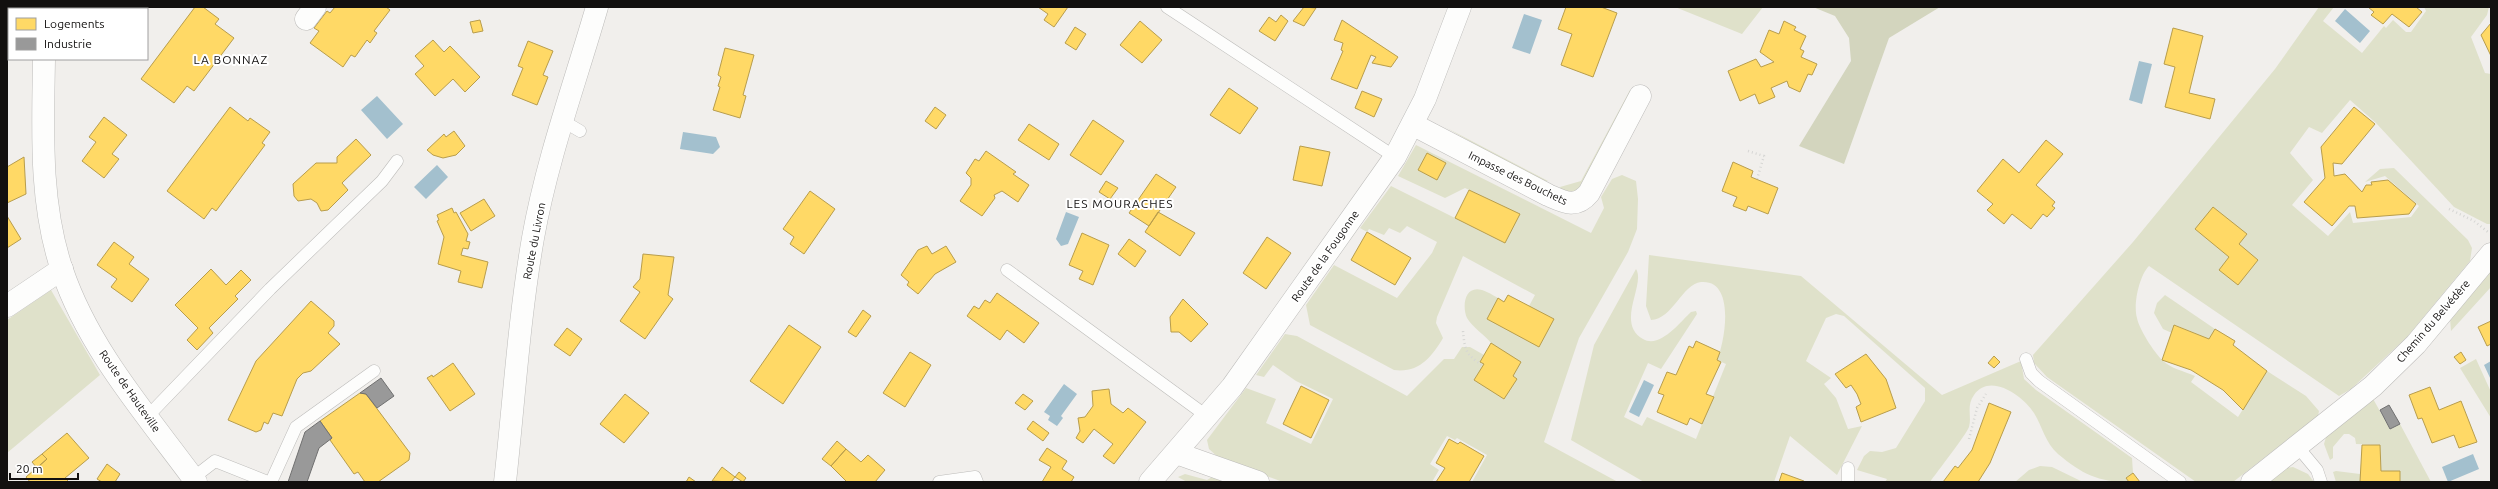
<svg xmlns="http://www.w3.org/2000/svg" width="2498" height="489" font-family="Ubuntu,sans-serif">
  <rect width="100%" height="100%" fill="#f1efec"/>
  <path fill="#dfe1ca" d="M1675 7H1763L1742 34Z
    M2319 7H2334L2323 21 2362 53 2384 26 2386 28 2393 20 2406 32H2411L2426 11 2424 7H2489L2487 15 2471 37 2485 73 2491 74V224H2487L2454 207 2376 123 2350 100 2322 133 2309 127 2290 153 2313 180 2292 205 2328 236 2350 212 2353 223 2411 217 2419 206 2385 176 2365 182 2380 169 2394 168 2468 240 2472 248 2470 261 2407 337 2351 389 2339 396 2149 266C2139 276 2133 305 2137 318 2139 329 2154 352 2162 360 2171 369 2184 371 2195 376L2191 382 2238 417 2267 371 2306 396 2319 411 2318 416 2233 482H2196L2047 377 2034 363 2033 355 2133 242 2275 69Z
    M1630 90 1635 93 1585 183 1574 192 1561 190 1560 187 1581 181Z
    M1445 127 1548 181 1541 182Z
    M1416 145 1591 233 1604 208 1601 197 1612 179 1622 175 1636 181 1638 199 1637 229 1628 252 1579 338 1544 442 1618 482H1472L1487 455 1457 438 1455 440 1447 436 1430 464 1439 470 1432 482H1283L1220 459 1209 449 1207 440 1246 388 1276 399 1266 423 1311 444 1333 399 1296 381 1273 365 1264 377 1256 375 1285 334 1297 336 1407 396 1444 359H1454L1462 347H1470L1484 355 1491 343C1485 335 1472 327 1467 318 1462 307 1464 285 1482 290 1489 292 1497 298 1504 301L1508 295 1529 306 1535 295 1463 256 1437 317 1436 323 1443 338C1431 358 1419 373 1394 370L1310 325 1306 305 1334 265 1397 298 1432 253 1437 242 1407 226 1400 233 1389 228 1384 235 1369 229 1367 232 1360 228 1391 186 1505 243 1519 214 1465 188 1445 198 1398 176Z
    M1649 255 1801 276 1942 395 2021 361 2024 379 2036 390 2132 458 2133 473 2126 478 2129 482C2098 482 2082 474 2058 454 2045 442 2043 428 2034 413 2023 396 1990 372 1974 395 1966 406 1972 417 1969 427 1966 435 1937 472 1930 482H1885L1887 479 1857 470 1864 456 1870 451 1882 452 1896 448 1925 401V388L1844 316 1836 314 1826 318 1806 361 1831 378 1824 384 1836 398 1848 429 1862 426 1837 475 1790 436 1774 482H1644L1571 440 1594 345 1636 269C1646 284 1615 323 1643 339 1660 349 1680 322 1691 312L1696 311 1697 314 1661 369 1648 363 1624 417 1642 426 1647 417 1696 439 1726 364 1717 360C1725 342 1736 279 1701 282 1682 284 1673 319 1651 320L1646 306Z
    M2491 267V287L2451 331 2450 318Z
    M51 290 100 375 7 453V320Z
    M2165 295 2215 329 2209 339 2175 325 2172 333 2163 329 2154 313 2157 303Z
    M2476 359 2491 392V418L2460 368Z
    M2372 397 2390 429 2400 424 2431 482H2400V471H2381L2380 445 2356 444 2355 438 2349 434H2344L2333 447V458L2330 460 2324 444 2326 437Z
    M2040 466 2052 467 2083 482H2015L2029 470Z
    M2293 467 2308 474 2314 482H2261L2286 468Z
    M2336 471 2360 474V482H2336L2333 472Z
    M1185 474 1207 480 1212 477 1234 482H1187L1178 477Z"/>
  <path fill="#d3d5be" d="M1813 7H1940L1889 38 1844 164 1799 146 1851 61 1849 38 1835 16Z"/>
  <path fill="#a3c0ce" d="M2345 9 2370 31 2360 43 2335 21Z
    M1524 14 1542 20 1530 54 1512 48Z
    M2139 61 2152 64 2142 104 2129 100Z
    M377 96 403 124 387 139 361 110Z
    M683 132 716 137 720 147 713 154 680 149Z
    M437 165 448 177 426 199 414 187Z
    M1066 212 1079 217 1068 244 1061 246 1056 239Z
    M2491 361V380L2484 365Z
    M1644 380 1654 385 1639 417 1629 412Z
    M1064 384 1077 394 1061 416 1063 418 1057 426 1048 420 1050 416 1044 412Z
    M2473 454 2479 469 2448 482 2442 467Z"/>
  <path fill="#ffd966" stroke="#b89d4c" d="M92 7H107L110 9H90Z
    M195 7H203L219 19 215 24 234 38 194 91 187 86 174 103 141 79Z
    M335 7H386L390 10 374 31 377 33 370 43 367 40 355 57 351 55 343 67 310 43 319 31 314 28 327 11 330 13Z
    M1038 7H1068L1054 27 1044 20 1048 14Z
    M1304 7 1316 8 1304 26 1293 21Z
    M1566 7H1601L1617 13 1593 77 1561 65 1572 34 1558 29Z
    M2368 7H2416L2422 12 2409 27 2392 14 2383 24 2371 15 2374 12Z
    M7 15 9 19V31L7 32Z
    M1281 15 1288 21 1275 41 1259 31 1269 17 1276 22Z
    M2491 18V56L2481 35 2491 23Z
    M480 20 483 31 473 33 470 22Z
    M1342 20 1398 57 1391 67 1372 63 1376 57 1371 55 1357 89 1331 79 1343 51 1341 50 1343 43 1334 40Z
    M1140 21 1162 40 1142 63 1120 45Z
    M1784 21 1796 27 1794 30 1806 36 1800 49 1804 51 1801 57 1817 64 1812 75 1808 74 1800 92 1789 87 1787 81 1771 88 1775 97 1759 104 1755 94 1740 101 1728 71 1756 59 1761 67 1774 62 1760 52 1769 30 1779 34Z
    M1075 27 1086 34 1076 50 1065 43Z
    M2173 28 2203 36 2189 93 2215 99 2210 119 2165 107 2175 67 2164 64Z
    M433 40 444 52 450 46 480 77 465 92 453 79 435 96 415 74 424 66 415 56Z
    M528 41 553 51 543 75 548 77 537 105 512 95 523 68 518 66Z
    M725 48 754 55 743 95 746 96 740 118 713 110 720 87 718 86 721 77 718 75Z
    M1229 88 1258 108 1240 134 1210 115Z
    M1362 91 1382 99 1374 117 1355 108Z
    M230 107 248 121 250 118 270 132 262 143 265 145 216 211 212 208 204 219 167 191Z
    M935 107 946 115 936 129 925 121Z
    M2354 107 2375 124 2342 164 2333 163 2334 176 2345 174 2362 192 2366 185H2372L2371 182 2388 180 2416 204 2409 214 2357 218 2355 206H2349L2332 226 2304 202 2325 178 2321 147Z
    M104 117 127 135 112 154 119 159 104 178 82 161 96 142 89 137Z
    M1093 120 1124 141 1101 175 1070 155Z
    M1029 124 1059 144 1049 160 1018 140Z
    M454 131 465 146 456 155 443 158 433 155 427 150 444 134 446 137Z
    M356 139 371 155 342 183 348 190 328 210 321 211 317 203 311 199 298 201 294 196 293 184 316 163H337V157Z
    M2046 140 2063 154 2036 185 2055 202 2052 206 2055 208 2047 217 2043 214 2031 229 2012 214 2004 224 1987 210 1993 204 1977 191 2003 159 2019 173Z
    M1300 146 1330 152 1322 186 1293 180Z
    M986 151 1016 172 1013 174 1029 185 1018 202 1002 191 994 195 995 198 982 216 960 201 971 185V178L966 173 975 159 979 161Z
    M1427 153 1446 163 1437 180 1418 170Z
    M24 157 26 194 7 203V167Z
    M1733 162 1753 171 1751 177 1778 188 1768 214 1748 206 1746 211 1733 206 1737 197 1722 191Z
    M1156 174 1176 187 1149 226 1129 213Z
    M1106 181 1118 188 1110 199 1099 192Z
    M1469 190 1520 214 1505 243 1455 218Z
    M810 191 835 209 804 254 790 244 794 237 783 229Z
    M484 199 495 216 471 231 460 213Z
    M2213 207 2247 234 2239 244 2258 260 2238 285 2219 270 2229 257 2195 229Z
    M452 208 454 213 456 212 468 234 466 241 470 242 468 249 463 248 461 255 488 262 482 288 458 282 461 271 438 264 444 237 437 221 439 220 437 215Z
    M1158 212 1195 233 1180 256 1145 232Z
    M7 216 21 239 7 248Z
    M1367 232 1411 258 1395 285 1351 260Z
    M1082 233 1109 245 1093 285 1079 279 1083 271 1069 265Z
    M1267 237 1291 253 1266 289 1243 273Z
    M1129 239 1146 251 1135 267 1118 254Z
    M114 242 134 257 129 264 149 279 132 302 111 287 117 279 97 265Z
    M927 246 932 254 946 246 956 262 935 274 918 294 907 285 909 282 901 275 918 250Z
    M643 254 674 257 668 295 673 299 645 339 620 321 640 292 633 287 640 279Z
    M211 269 226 285 241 270 251 280 235 296 238 299 209 328 213 333 197 350 187 340 198 328 175 305Z
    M997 293 1039 323 1024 343 1007 330 1000 340 967 316 974 306 979 309 985 300 990 303Z
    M1508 295 1554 319 1539 347 1487 319 1498 298 1504 302Z
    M1183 299 1208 324 1191 342 1179 332H1171L1170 317Z
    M311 301 334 321V326L328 333 340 344 311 371 303 373 297 379 282 416 273 413 268 424 264 422 261 430 256 432 228 420 256 361Z
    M863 310 871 316 856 337 848 332Z
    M2491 321V344L2487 346 2478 327Z
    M789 325 821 347 783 404 750 381Z
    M2174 325 2209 339 2215 329 2235 341 2233 345 2267 371 2243 410 2223 390 2191 370 2162 360Z
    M567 328 582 339 570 356 554 345Z
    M1696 341 1720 352 1717 360 1721 362 1706 394 1714 397 1702 424 1690 418 1687 425 1657 412 1664 395 1658 393 1667 372 1676 375 1689 346 1693 348Z
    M1491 343 1521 362 1513 376 1517 379 1504 399 1474 380 1484 364 1480 362Z
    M910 352 931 365 905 407 883 393Z
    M2461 352 2466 360 2460 364 2454 357Z
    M1866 354 1886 379 1896 408 1861 422 1856 407 1861 404 1857 394 1851 385 1846 388 1835 374Z
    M1994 356 2000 362 1994 368 1988 363Z
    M453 363 475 394 450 411 427 378 432 375 433 377Z
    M1301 386 1329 400 1311 438 1283 424Z
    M2430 387 2439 410 2461 401 2477 442 2459 448 2454 435 2432 443 2422 418 2418 419 2409 395Z
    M1109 389 1111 404 1123 413 1128 408 1146 422 1114 464 1103 456 1113 444 1094 429 1083 443 1076 438 1080 431 1078 418 1085 417 1093 406 1092 391Z
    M360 393 366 394 410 453 409 460 378 482H365L358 472 354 474 330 440 332 438 320 421Z
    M625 394 649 413 624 443 600 424Z
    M1023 394 1033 401 1025 410 1015 403Z
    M1989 403 2011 412 1990 463 1978 482H1943L1955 466 1958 468 1972 450Z
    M1033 421 1049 433 1043 441 1027 429Z
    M67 433 89 458 65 478 69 482H30L26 477 47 459 42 454Z
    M1449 439 1458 444 1460 442 1484 456 1469 482H1436L1445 468 1436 463Z
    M837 441 846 449 831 466 822 459Z
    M2362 445H2380L2381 471H2400V482H2360Z
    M1047 448 1067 461 1062 469 1074 477 1071 482H1042L1051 467 1039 460Z
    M846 449 861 462 868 455 885 470 875 482H847L831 466Z
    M42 454 47 459 37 468 32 462Z
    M107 464 120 474 115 482H102L97 479Z
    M722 467 735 477 731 482 712 481Z
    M739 472 746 478 743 482 735 477Z
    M1782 473 1804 481V482H1779Z
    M2133 473 2140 482H2129L2126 478Z
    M689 477 696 482H686Z"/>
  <path fill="#999" stroke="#707070" d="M381 378 394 396 377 408 366 394 360 393Z
    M2389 405 2400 424 2390 429 2380 410Z
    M320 421 332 438 319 448 307 482H288L305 432Z"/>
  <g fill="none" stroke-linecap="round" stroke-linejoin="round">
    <defs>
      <path id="service" d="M1167 7 1395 157
        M563 121 580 131
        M1007 270 1208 417
        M2026 359 2031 373 2039 381 2180 482
        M147 417 270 289 382 181 397 161
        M2297 446 2317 470 2321 482
        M1848 468V482
        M193 478 215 461 268 482
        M271 482 296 427 374 371
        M939 482 975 477 977 482"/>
      <path id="minor" d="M306 19 315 7
        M1412 124 1548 195C1564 202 1576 209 1589 193L1640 96
        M7 306 62 269
        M1176 453 1258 482
        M1150 482 1232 387 1395 157 1425 99 1460 7
        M2252 482 2373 386 2416 344 2491 254"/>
      <path id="tertiary" d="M46 9 47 7
        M44 59C43 129 39 202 62 270 89 350 147 415 196 482
        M505 482C514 401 519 318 533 238 547 159 575 83 597 7"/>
    </defs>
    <use href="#service" stroke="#bdbcba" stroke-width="13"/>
    <use href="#minor" stroke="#bdbcba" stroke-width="23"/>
    <use href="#tertiary" stroke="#bdbcba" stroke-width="23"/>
    <path stroke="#d6d6d4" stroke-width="2.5" stroke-dasharray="1 3" stroke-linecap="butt" d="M1748 151 1764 156 1757 179
      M2449 209 2474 221 2488 232
      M1463 331C1465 352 1466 354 1483 366
      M1969 439 1977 408 1986 394"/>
    <use href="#service" stroke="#fdfdfc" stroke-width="12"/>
    <use href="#minor" stroke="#fdfdfc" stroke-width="22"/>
    <use href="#tertiary" stroke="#fdfdfc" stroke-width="22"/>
  </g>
  <g text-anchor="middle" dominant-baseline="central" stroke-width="4" stroke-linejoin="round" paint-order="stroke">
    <g font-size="11" fill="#12100f" stroke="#fff">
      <text transform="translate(1518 178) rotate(26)">Impasse des Bouchets</text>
      <text transform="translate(534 241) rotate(-79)">Route du Livron</text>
      <text transform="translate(1325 256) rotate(-55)">Route de la Fougonne</text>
      <text transform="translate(2433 321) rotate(-49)">Chemin du Belvédère</text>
      <text transform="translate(130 391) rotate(55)">Route de Hauteville</text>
    </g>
    <g font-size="12" letter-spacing="1" fill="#12100f" stroke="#fff">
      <text x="231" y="59">LA BONNAZ</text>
      <text x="1120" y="203">LES MOURACHES</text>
    </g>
  </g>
  <rect width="2498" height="489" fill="none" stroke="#12100f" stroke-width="16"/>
  <rect x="8" y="8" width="140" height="52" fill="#ffffff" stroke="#a09f9f"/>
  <rect x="16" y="18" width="20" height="12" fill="#ffd966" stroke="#a09f9f"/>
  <text x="44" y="28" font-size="12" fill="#12100f">Logements</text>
  <rect x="16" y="38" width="20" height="12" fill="#999999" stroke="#a09f9f"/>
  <text x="44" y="48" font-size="12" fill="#12100f">Industrie</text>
  <path d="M10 473v6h68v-6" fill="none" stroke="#12100f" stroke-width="2"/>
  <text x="16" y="473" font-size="12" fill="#12100f" stroke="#ffffff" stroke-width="3" paint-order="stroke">20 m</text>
</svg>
